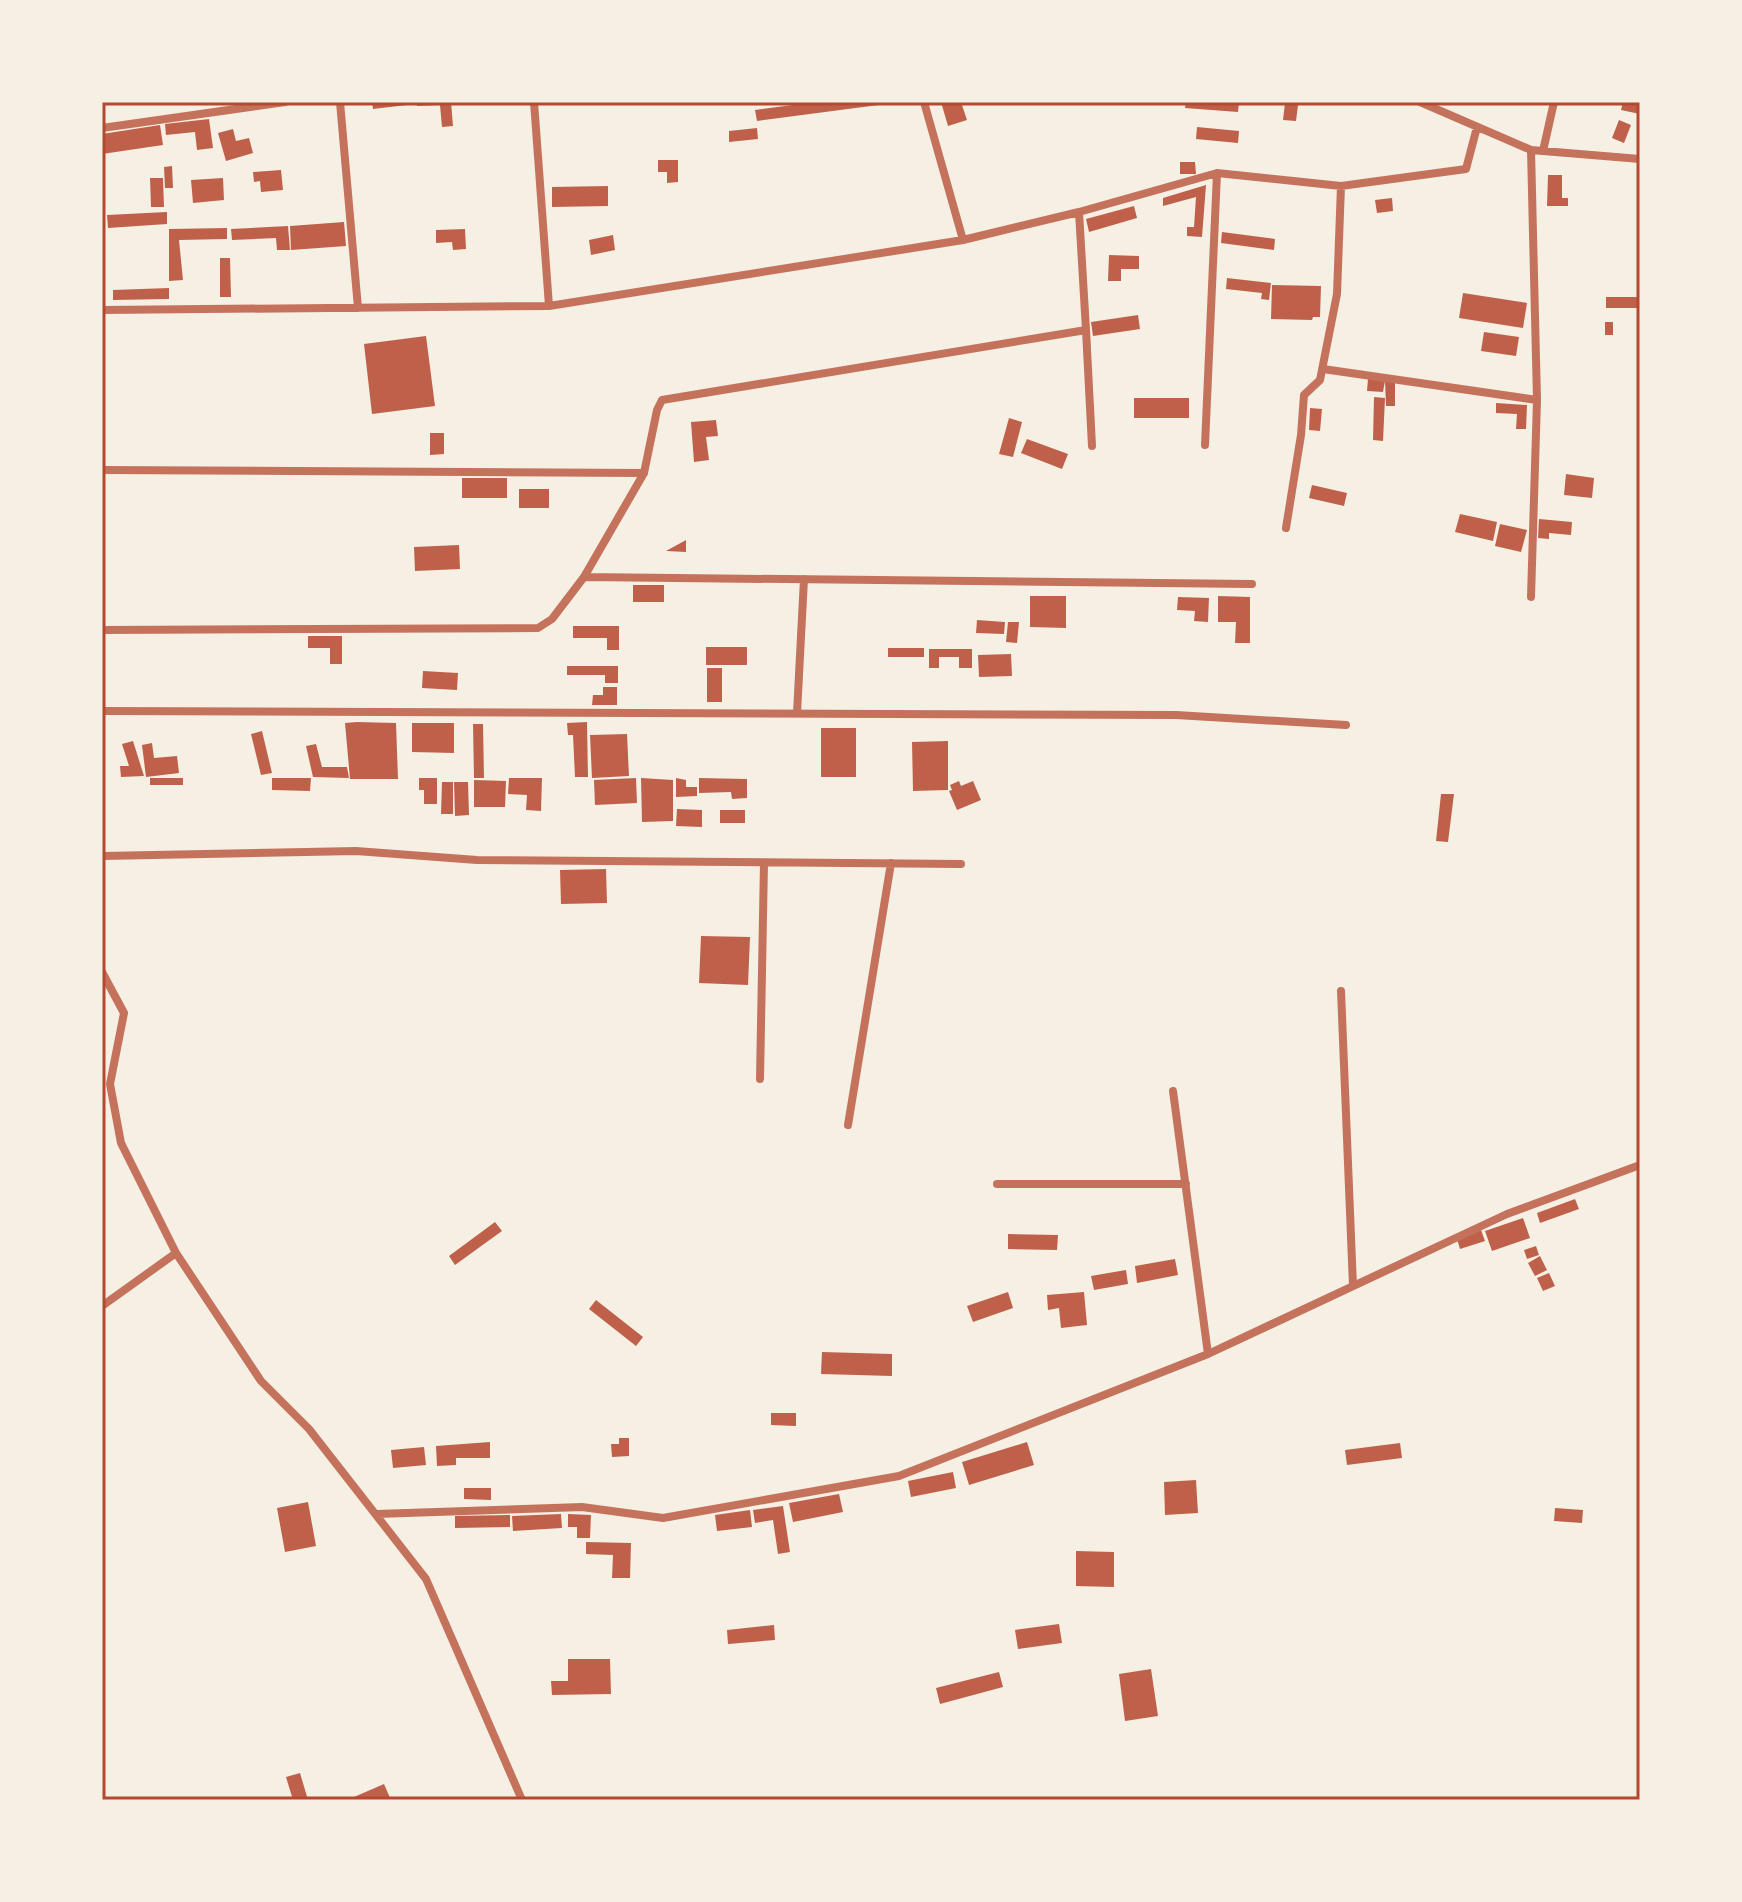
<svg xmlns="http://www.w3.org/2000/svg" width="1742" height="1902" font-family="'Archivo Narrow',sans-serif">
  <rect width="100%" height="100%" fill="#f6efe4"/>
  <path fill="#bf614a" d="M372 102H406L407 105 373 109Z
    M417 102H451L453 126 442 127 440 105 417 106Z
    M816 102H886V104L757 121 755 110Z
    M941 102H961L967 120 948 126Z
    M1186 102H1239L1238 112 1185 108Z
    M1623 102H1640V114L1621 110Z
    M1285 103 1298 105 1296 121 1283 120Z
    M209 119 213 148 197 150 195 132 166 135 165 124Z
    M1619 120 1631 125 1624 143 1612 138Z
    M160 125 163 145 102 154V134Z
    M1197 127 1239 131 1238 143 1196 139Z
    M757 128 758 139 729 142V131Z
    M233 129 236 141 249 138 253 153 226 161 218 133Z
    M658 160H678V182L667 183V172H658Z
    M1180 162H1195L1196 174H1180Z
    M172 166 173 188H165L164 167Z
    M281 170 283 190 261 192 260 181 254 182 253 172Z
    M1548 175H1562V198H1568V206H1547Z
    M150 178H163L164 207H151Z
    M223 178 224 200 193 203 191 180Z
    M1206 185 1202 237 1187 236V227H1194L1196 197 1163 206V198Z
    M608 186V206L552 207V187Z
    M1392 198 1393 211 1377 213 1375 200Z
    M1134 206 1137 218 1089 232 1086 219Z
    M167 212V224L108 228 107 215Z
    M344 222 346 246 291 250 290 226Z
    M288 226 290 250H277L276 238 232 240 231 229Z
    M227 228V239L179 240 183 280 169 281V229Z
    M465 229 466 249 453 250 452 242 436 243V230Z
    M1222 232 1275 239 1274 250 1221 243Z
    M613 235 615 250 591 255 589 240Z
    M1109 255 1139 256V269H1121V281H1108Z
    M220 258H230L231 297H220Z
    M1227 278 1271 283 1269 300 1261 299 1262 293 1226 289Z
    M1272 285 1321 286 1320 317H1313L1312 320 1271 319Z
    M169 288V299L113 300V290Z
    M1463 293 1527 303 1523 328 1459 318Z
    M1606 297H1640V308H1606Z
    M1138 315 1140 329 1093 336 1091 322Z
    M1605 322H1613V335H1605Z
    M1484 332 1519 337 1516 356 1481 351Z
    M426 336 435 406 372 414 364 344Z
    M1368 379 1385 381 1383 392 1367 391Z
    M1385 380H1395V406H1386Z
    M1374 397 1385 398 1383 441 1373 440Z
    M1134 398H1189V418H1134Z
    M1496 403 1527 405 1526 429H1516L1517 414 1496 413Z
    M1310 408 1322 409 1320 431 1309 430Z
    M1009 418 1022 422 1013 457 999 454Z
    M716 420 718 436 706 437 709 460 694 462 691 422Z
    M430 433H444V454L430 455Z
    M1027 439 1068 454 1062 469 1021 453Z
    M1566 474 1594 478 1592 498 1564 495Z
    M462 478H507V498H462Z
    M1312 485 1347 493 1344 506 1309 498Z
    M519 489H549V508H519Z
    M1460 514 1497 522 1493 541 1455 532Z
    M1539 519 1572 522 1571 535 1549 533V539L1538 538Z
    M1500 524 1527 530 1521 552 1495 546Z
    M686 540V552L666 551Z
    M459 545 460 569 415 571 414 547Z
    M633 585H664V602H633Z
    M1030 596H1066V628L1030 627Z
    M1218 596 1250 597V643H1235L1236 622H1218Z
    M1178 597 1209 598 1208 622 1194 621 1195 611 1177 610Z
    M977 620 1005 622 1004 634 976 633Z
    M1008 622H1019L1017 643 1006 642Z
    M573 626H619V650H607V638H573Z
    M308 636H342V664H330V648H308Z
    M706 647H747V665H706Z
    M888 648H924V657H888Z
    M929 649H972V668H959V657H939V668H929Z
    M1011 654 1012 676 979 677 978 655Z
    M567 666H618V683H605V675H567Z
    M707 668H722V702H707Z
    M423 671 458 673 457 690 422 688Z
    M603 687H617V705H592L593 695H603Z
    M357 722 396 723 398 779H350L345 723Z
    M587 722 588 777H575L573 735H568L567 723Z
    M412 723H454V753L412 752Z
    M473 724H483L484 778H474Z
    M821 728H856V777H821Z
    M262 731 272 773 261 775 251 734Z
    M627 734 629 776 592 778 590 735Z
    M133 741 144 776 121 777 120 766H129L122 744Z
    M948 741V790L913 791 912 742Z
    M152 743 154 758 177 756 179 773 146 777 142 745Z
    M316 744 322 767H347L349 778 313 777 306 746Z
    M150 778H183V785H150Z
    M272 778H311L310 791 272 790Z
    M419 778H437V804H424V790H419Z
    M509 778H542L541 811 526 810 527 795 508 794Z
    M636 778 637 803 595 805 594 780Z
    M641 778 673 780V821L642 822Z
    M676 778 686 780V787H697V796L676 797Z
    M699 778 747 779V798L732 799 731 792 699 793Z
    M474 780 506 781 505 807H474Z
    M959 781 961 786 973 781 981 800 957 810 949 791 952 790 950 785Z
    M442 782H453V814H441Z
    M454 782H468L469 815 455 816Z
    M1441 794H1454L1448 842 1436 841Z
    M677 809 702 810V827L676 826Z
    M720 810H745V823H720Z
    M606 869 607 903 561 904 560 870Z
    M701 936 750 937 748 985 699 983Z
    M1575 1199 1579 1209 1540 1223 1537 1213Z
    M1523 1218 1530 1238 1492 1251 1485 1231Z
    M495 1222 502 1231 455 1265 449 1256Z
    M1481 1230 1485 1241 1460 1249 1457 1239Z
    M1008 1234 1058 1235 1057 1250 1008 1249Z
    M1536 1246 1539 1255 1527 1259 1524 1250Z
    M1540 1256 1547 1270 1535 1276 1528 1263Z
    M1175 1259 1178 1275 1137 1283 1135 1266Z
    M1126 1270 1128 1284 1094 1290 1091 1276Z
    M1549 1273 1555 1286 1543 1291 1537 1278Z
    M1008 1292 1013 1308 973 1322 967 1306Z
    M1084 1292 1087 1325 1061 1328 1059 1308 1048 1310 1047 1295Z
    M596 1300 643 1337 636 1346 589 1309Z
    M822 1352 892 1354V1376L821 1374Z
    M771 1413H796V1426L771 1425Z
    M619 1438H629V1456L612 1457 611 1444H619Z
    M490 1442V1458H456V1465L437 1466 436 1446Z
    M1027 1442 1034 1465 969 1485 962 1462Z
    M1400 1443 1402 1458 1347 1465 1345 1450Z
    M424 1447 426 1465 393 1468 391 1450Z
    M953 1472 956 1488 911 1497 908 1481Z
    M1196 1480 1198 1513 1165 1515 1164 1482Z
    M464 1488H491V1500L464 1499Z
    M839 1494 843 1512 793 1522 789 1503Z
    M308 1502 316 1546 285 1552 277 1508Z
    M783 1506 790 1552 778 1554 773 1520 755 1523 753 1510Z
    M1555 1508 1583 1510 1582 1523 1554 1521Z
    M750 1510 752 1527 717 1531 715 1515Z
    M561 1514 562 1528 513 1531 512 1516Z
    M568 1514 591 1515 590 1538H577V1527H568Z
    M510 1515V1527L455 1528V1516Z
    M586 1542 631 1543 630 1578H612L613 1555 586 1554Z
    M1076 1551 1114 1552V1587L1076 1586Z
    M1059 1624 1062 1643 1018 1649 1015 1630Z
    M774 1625 775 1640 728 1644 727 1630Z
    M568 1659H610L611 1694 552 1695 551 1681H568Z
    M1151 1669 1158 1716 1125 1721 1119 1674Z
    M999 1672 1003 1687 940 1704 936 1688Z
    M300 1773 308 1800H293L286 1777Z
    M384 1784 391 1800H347Z"/>
  <g fill="none" stroke-linecap="round" stroke-linejoin="round">
    <path stroke="#c5725c" stroke-width="8" d="M340 102 358 308
      M534 102 549 306
      M924 102 963 240
      M1420 102 1531 150 1640 159
      M102 128 285 102
      M1531 150 1537 400 1531 597
      M1543 151 1554 102
      M102 310 549 306 963 240 1079 212 1217 173 1341 186 1466 169 1477 127
      M1086 330 1092 446
      M1323 369 1537 400
      M1205 445 1217 173
      M102 470 644 473
      M1286 528 1301 435 1304 395 1320 380 1337 294 1341 186
      M584 577 1252 584
      M102 630 538 628 552 619 584 577 644 473 657 410 662 400 1086 330 1079 212
      M102 711 1176 715 1346 725
      M797 713 804 579
      M102 856 356 851 477 860 961 864
      M102 972 124 1013 110 1084 121 1143 176 1253 261 1381 309 1429 426 1579 522 1800
      M1341 991 1353 1286
      M760 1079 764 863
      M1173 1091 1208 1354
      M848 1125 891 863
      M997 1184H1186
      M102 1306 176 1253
      M377 1514 582 1507 663 1518 899 1476 1208 1354 1507 1214 1640 1165"/>
  </g>
  <rect width="1742" height="1902" fill="none" stroke="#f6efe4" stroke-width="208"/>
  <rect x="104" y="104" width="1534" height="1694" fill="none" stroke="#b5482f" stroke-width="3"/>
</svg>
